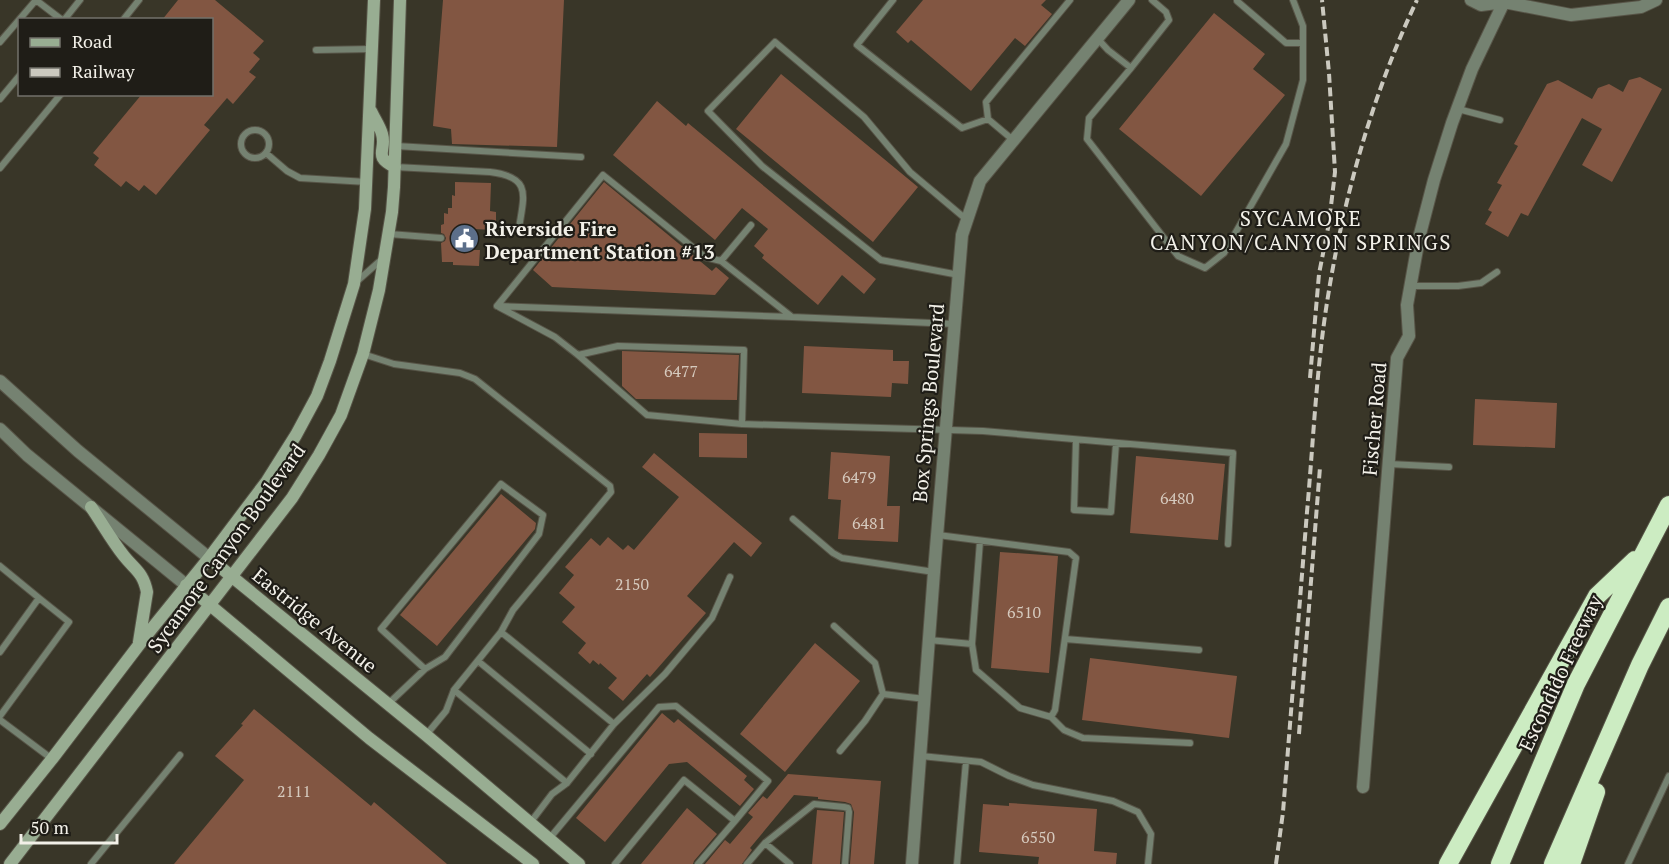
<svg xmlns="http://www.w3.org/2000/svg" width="1669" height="864" font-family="'PT Serif',serif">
  <rect width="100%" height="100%" fill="#393628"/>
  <path fill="#825642" d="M178 0H215L264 41 253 53 260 59 249 72 256 77 233 104 227 98 204 125 210 130 156 195 144 185 139 191 126 181 121 187 94 165 99 158 93 153 142 94H212V20H162Z
    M443 0H564L557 147 452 144 451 129 433 126Z
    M923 0H1046L1041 5 1052 14 1025 46 1015 38 971 91 911 40 908 43 896 32Z
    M1214 13 1265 54 1253 69 1285 95 1201 196 1119 129Z
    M781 74 918 187 873 242 736 129Z
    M1640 77 1662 89 1612 182 1582 165 1602 129 1582 118 1528 216 1521 213 1508 237 1485 224 1492 212 1488 210 1502 185 1497 183 1518 146 1514 144 1547 84 1558 80 1592 99 1598 88 1609 84 1623 92 1629 80Z
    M657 101 686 126 688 123 876 279 864 294 842 275 818 305 762 258 764 255 754 246 768 229 742 208 715 240 613 155Z
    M455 182 491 183 490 211 496 212V230L472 229V250H480L479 266 453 265V262H442L441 243 445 241 446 238 444 234 441 233V225L444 224V213L448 214V208H452V195L455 196Z
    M604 182 712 271 716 267 729 278 715 295 552 287 533 270Z
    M804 346 893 350V361H909L908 384 892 383 891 397 802 393Z
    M622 351 739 355 737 400 636 399 622 386Z
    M1475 399 1557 403 1555 448 1473 445Z
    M699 433 747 434V458L699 457Z
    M831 452 890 456 887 506H900L898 542 838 539 841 500 828 499Z
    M654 453 762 543 751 557 734 542 687 596 706 613 650 677 647 674 623 701 608 688 617 678 600 663 599 665 593 660 590 664 578 653 586 643 562 622 575 607 559 593 574 575 565 567 591 538 600 546 608 537 623 550 628 545 634 550 679 497 642 467Z
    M1136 456 1225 464 1218 540 1130 533Z
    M501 494 536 523 535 529 437 646 400 615Z
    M1000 552 1058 556 1049 673 991 668Z
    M815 643 860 681 785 772 740 734Z
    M1090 658 1237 676 1229 738 1082 720Z
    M254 709 371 806 374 802 447 864H174L244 780 215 756 243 725 241 724Z
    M662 713 674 723 678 719 747 776 744 780 754 789 740 806 687 762 669 764 605 842 576 818Z
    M788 774 881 781 874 864H850L854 812 851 804 845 802 818 799V797L794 795 750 848 752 850 742 864H705L725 840 730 844 753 817 748 813 763 796 767 799Z
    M1009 803 1097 809 1094 851 1117 853 1116 864H1038L1039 857 979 852 983 804 1009 806Z
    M687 808 717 834 694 861 693 864H641Z
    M817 810 844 812 840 864H812Z"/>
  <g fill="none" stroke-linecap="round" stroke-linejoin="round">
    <defs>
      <path id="service" d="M36 0 62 20
        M893 0 857 45 962 128 988 119
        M1237 0V1L1286 43H1302
        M64 20 80 0
        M123 20 139 0
        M1097 38 1108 50 1131 68 1169 20 1166 12 1152 0
        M0 42 36 0
        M316 50 372 49
        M1131 68 1089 118 1087 139 1178 256 1205 268 1224 253 1286 144 1303 80V26L1293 0
        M0 99 20 75
        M1458 109 1500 120
        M241 144a14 14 0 1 1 28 0a14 14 0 1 1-28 0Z
        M1013 140 988 119 986 102 1070 0
        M396 146 581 157
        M266 153 287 171 300 178 367 182
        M395 167 490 172C532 177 524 195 519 228
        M0 168 61 94
        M389 234 441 238
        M721 261 751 225
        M959 275 881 260 762 166 708 111 775 42 864 117 910 172 967 220
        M355 283 381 260
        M1411 286H1458L1481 283 1497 272
        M497 306 603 175 705 257 721 261 792 317 955 324
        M497 306 792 317
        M499 307 555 337 578 355
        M363 354 394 364 460 373 475 379 610 486 611 492 513 610 501 632 454 690 446 711 426 735
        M742 424 744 350 618 346 578 355 647 415 742 424 983 431 1233 453 1228 544
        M1076 440 1074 510 1111 512 1116 443
        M1389 464 1449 467
        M793 519 833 553 842 558 934 572
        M938 535 1069 552 1076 558 1055 710 1051 717 1020 708 976 670 972 644 980 541
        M0 566 39 598
        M834 626 875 663 883 694 865 721 840 751
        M501 632 614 724
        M1065 639 1199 650
        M929 640 972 644
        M0 652 39 598 69 622 0 716
        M478 661 591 754
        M454 690 567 783
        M883 694 925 699
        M388 704 425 669 445 657 539 534 543 515 501 484 381 629 425 669
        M1051 717 1064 730 1083 738 1190 743
        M0 720 52 759
        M921 756 981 762 1009 776 1033 785 1113 801 1138 812 1151 834 1148 864
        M530 823 552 794 567 783 614 724 665 674 712 618 730 577
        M549 839 659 707 676 706 768 781 735 821 684 780 615 864
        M765 843 790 864
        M91 864 180 755
        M698 864 735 821
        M747 864 765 843 814 804 844 807 848 808 849 812 845 864
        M957 864 966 761
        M1628 864 1669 776"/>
      <path id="minor" d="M1471 0 1481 5 1504 2 1571 15 1641 7 1656 0
        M0 381 78 451 209 558
        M0 429 27 455 186 585
        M1363 787 1397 358 1409 336 1407 305 1419 238 1434 180 1452 123 1472 69 1504 2"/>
      <path id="tertiary" d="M912 864 934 572 962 235 980 181 1129 0"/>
      <path id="secondary" d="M371 111C374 118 380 126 382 134 387 151 372 156 395 167
        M91 507C102 523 112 541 124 556 135 570 143 572 147 592L139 642
        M209 558 426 735 579 864
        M186 585 369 738 533 864
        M0 824 52 759 145 637 209 558 267 481 296 435 317 396 330 361 354 284 365 209 374 0
        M10 864 292 498 319 455 341 415 363 354 379 290 392 212 394 187 400 0"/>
      <path id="motorway" d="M1448 864 1597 596 1635 560
        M1500 864 1576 684 1669 505
        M1553 864 1640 665 1669 607
        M1571 864 1596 792"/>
    </defs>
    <use href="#service" stroke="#575447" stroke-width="8"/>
    <use href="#minor" stroke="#575447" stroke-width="14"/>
    <use href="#tertiary" stroke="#575447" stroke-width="14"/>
    <use href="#secondary" stroke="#575447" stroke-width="14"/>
    <use href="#motorway" stroke="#575447" stroke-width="20"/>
    <use href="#service" stroke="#758271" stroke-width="6"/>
    <use href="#minor" stroke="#758271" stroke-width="12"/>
    <use href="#tertiary" stroke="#758271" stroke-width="12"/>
    <use href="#secondary" stroke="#98ad92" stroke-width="12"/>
    <use href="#motorway" stroke="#ccecc2" stroke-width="18"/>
    <path stroke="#cbc9bf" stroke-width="4" stroke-dasharray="9 4.5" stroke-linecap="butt" d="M1310 378 1319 274 1329 223 1335 172 1329 73 1322 0
      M1299 734 1320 467
      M1276 864 1283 812C1291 712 1299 612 1307 512 1313 445 1316 376 1326 309 1342 203 1371 97 1417 0"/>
  </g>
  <defs>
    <symbol id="civic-disc" viewBox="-11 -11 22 22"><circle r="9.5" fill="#5c6f8a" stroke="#1f1d17"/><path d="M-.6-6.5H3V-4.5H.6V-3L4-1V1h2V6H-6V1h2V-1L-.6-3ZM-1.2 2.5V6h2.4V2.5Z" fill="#fff"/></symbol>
  </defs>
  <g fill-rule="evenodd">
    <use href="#civic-disc" x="448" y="222" width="33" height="33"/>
  </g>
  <g text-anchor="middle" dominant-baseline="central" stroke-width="4.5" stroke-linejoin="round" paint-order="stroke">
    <g font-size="16" fill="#d6cabe">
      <text x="681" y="371">6477</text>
      <text x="859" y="477">6479</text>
      <text x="1177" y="498">6480</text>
      <text x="869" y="523">6481</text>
      <text x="632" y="584">2150</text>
      <text x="1024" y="612">6510</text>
      <text x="294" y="791">2111</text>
      <text x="1038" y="837">6550</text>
    </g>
    <g font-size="20" font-weight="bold" fill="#f2f0e8" stroke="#1f1d17" text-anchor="start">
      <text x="485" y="228">Riverside Fire<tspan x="485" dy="23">Department Station #13</tspan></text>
    </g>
    <g font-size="20" fill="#f2f0e8" stroke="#1f1d17">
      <text transform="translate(928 403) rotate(-85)">Box Springs Boulevard</text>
      <text transform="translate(1374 419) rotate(-85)">Fischer Road</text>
      <text transform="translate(226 548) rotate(-54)">Sycamore Canyon Boulevard</text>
      <text transform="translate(315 620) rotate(39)">Eastridge Avenue</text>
      <text transform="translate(1560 673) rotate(-65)">Escondido Freeway</text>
    </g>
    <g font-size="21" letter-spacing="1.5" fill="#f2f0e8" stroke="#1f1d17">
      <text x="1301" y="218">SYCAMORE<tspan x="1301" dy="24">CANYON/CANYON SPRINGS</tspan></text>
    </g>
  </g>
  <rect x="18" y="18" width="195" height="78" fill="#1f1d17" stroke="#73716b" stroke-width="1.5"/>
  <rect x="30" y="38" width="30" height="9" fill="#98ad92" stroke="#73716b" stroke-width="1.5"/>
  <text x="72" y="48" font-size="18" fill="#f2f0e8">Road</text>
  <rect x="30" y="68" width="30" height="9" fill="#cbc9bf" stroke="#73716b" stroke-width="1.5"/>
  <text x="72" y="78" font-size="18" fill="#f2f0e8">Railway</text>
  <path d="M21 834v9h96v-9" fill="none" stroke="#f2f0e8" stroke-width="3"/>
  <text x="30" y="834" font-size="18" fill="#f2f0e8" stroke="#1f1d17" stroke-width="4.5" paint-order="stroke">50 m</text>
</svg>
